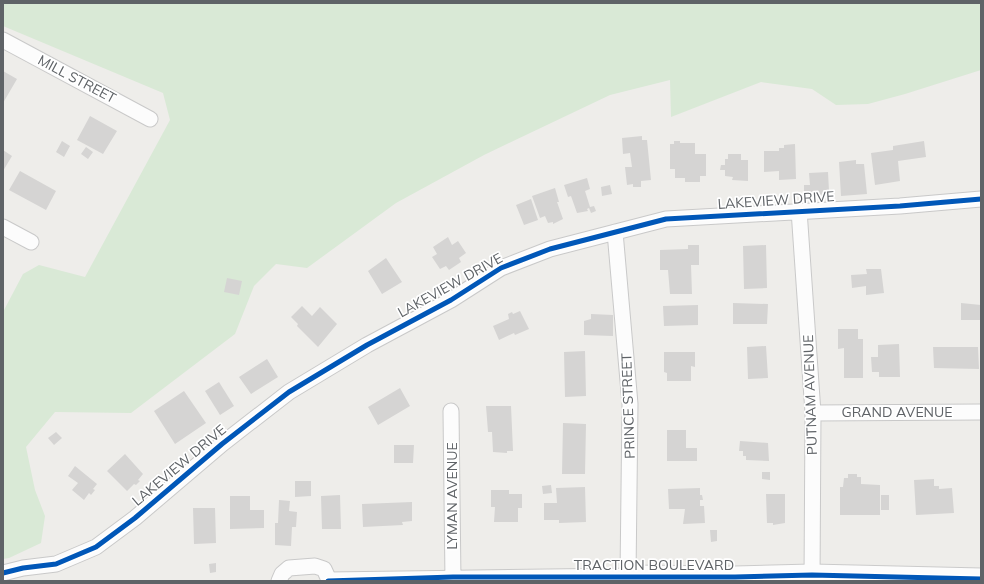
<svg xmlns="http://www.w3.org/2000/svg" width="984" height="584" font-family="Mulish,sans-serif">
  <rect width="100%" height="100%" fill="#eeedea"/>
  <path fill="#d9e9d6" d="M3 3H981V70L905 94 868 104 836 105 812 89 761 82 671 117 670 80 610 95 484 155 396 203 307 268 276 264 254 286 235 334 131 413 55 412 26 447 35 490 45 516 41 543 9 558 3 559V312L23 274 39 265 85 277 170 120 163 93 3 26Z"/>
  <path fill="#d5d4d3" d="M3 71 17 79 3 103Z
    M90 116 117 131 103 154 77 140Z
    M642 136V140H647L651 180 641 181V187H633V184L627 185 625 167H632L630 153 623 154 622 138Z
    M62 141 70 146 64 157 56 152Z
    M674 141H680V143H695V154H706V176H700V182H685V178H675V169H670V144H674Z
    M924 141 926 157 898 161 900 181 875 185 871 153 893 150V146Z
    M795 144 796 179 779 180V171L764 172V151H779V148H784V145Z
    M86 147 93 152 88 159 81 154Z
    M3 150 12 156 3 171Z
    M728 154H741V160H748V181L732 180 733 177 725 176V170H720L721 165H725V159H728Z
    M856 160V164H864L867 194 841 196 839 162Z
    M20 171 56 191 46 210 9 190Z
    M828 172 829 191 825 192 826 197H814V193L804 191V185H810L809 173Z
    M587 178 590 189 585 191 590 207 594 206 596 211 591 213 589 208 587 209 588 211 577 213 571 196 568 197 564 185Z
    M610 185 612 194 602 196 601 187Z
    M555 188 559 202H557L563 219 553 224V222L548 223 545 216 540 218 532 196Z
    M531 199 538 220 524 225 516 205Z
    M448 237 452 245 458 241 466 253 459 258 461 262 449 270 446 266 440 269 432 257 437 254 433 247Z
    M688 245H699V265H691L692 294H670L668 270H660V250L688 249Z
    M766 245 767 288 744 289 743 246Z
    M386 258 402 282 382 294 368 271Z
    M866 269H881L884 293 866 295V286L852 288 851 275 867 274Z
    M227 278 242 281 239 295 224 292Z
    M733 303 768 304 767 324H733Z
    M961 303 981 305V320H961Z
    M698 305V325L664 326 663 306Z
    M302 306 312 316 320 307 337 324 318 347 297 326 298 324 291 317Z
    M520 311 529 329 515 335 514 333 499 340 493 326 509 319 508 314 512 312 513 314Z
    M591 314 613 315V336L584 335V321L591 319Z
    M838 329H858V339H863V378H844V348L838 349Z
    M899 344 900 377H879V372H872L871 357H878V345Z
    M766 346 768 378 748 379 747 347Z
    M933 347H978L979 369 934 368Z
    M585 351 586 396 565 397 564 352Z
    M664 352H695V367L691 366V381H667V373L664 372Z
    M267 359 278 377 251 394 239 377Z
    M219 382 234 406 220 415 205 391Z
    M400 388 410 406 378 425 368 407Z
    M184 391 206 423 175 444 154 411Z
    M486 406H511L513 451H507V453L493 452 492 432H488Z
    M563 423 586 424 585 474H562Z
    M667 430H686V448H697V461H667Z
    M56 432 62 438 54 445 48 438Z
    M740 441 768 443 769 461 746 460V456H743V451H739Z
    M394 445H414L413 463H394Z
    M125 454 143 474 138 480 140 481 136 485 134 484 127 491 107 471Z
    M75 466 97 484 93 489 95 490 91 495 89 493 84 500 72 490 78 483 68 476Z
    M762 472H770V480L762 479Z
    M848 474H857V477H861V484L880 485V515H840V487H843L844 478H848Z
    M934 479V486H939V489L952 488 954 513 916 515 914 480Z
    M295 481H311V496L295 497Z
    M551 485 552 493 543 494 542 486Z
    M585 487 586 522 559 523V520H544V503H557L556 488Z
    M700 488V495H702L703 500H700V506H704L705 523 683 524 685 509H669L668 489Z
    M491 490H509V494H522V508H518V522H494L495 507H491Z
    M766 494H785V523L773 525V523H767Z
    M340 495 341 529H322L321 496Z
    M881 495H889V510H881Z
    M230 496H250V510H264V528L230 529Z
    M279 500 290 501 289 511 297 512 296 527H292L291 546 275 545V523H278Z
    M412 502V521L402 522 403 525 363 527 362 504Z
    M193 508H215L216 543 194 544Z
    M710 530H717V541L711 542Z
    M216 563V572L210 573 209 564Z"/>
  <g fill="none" stroke-linecap="round" stroke-linejoin="round">
    <defs>
      <path id="street" d="M3 40 150 119
        M799 210 813 413 812 581
        M3 227 31 242
        M451 411 453 581
        M813 413 981 412
        M3 573 23 568 56 564 96 547 135 518 222 444 289 392 367 345 451 300 501 268 550 249 666 219 900 206 981 199
        M329 580 628 576 630 404 615 232
        M279 581 282 574 289 568 315 566 324 569 329 580"/>
      <path id="secondary" d="M628 581V576L735 577 812 575 981 579"/>
    </defs>
    <use href="#street" stroke="#c9c9c9" stroke-width="17"/>
    <use href="#secondary" stroke="#cbcbcb" stroke-width="23"/>
    <use href="#street" stroke="#fcfcfc" stroke-width="15"/>
    <use href="#secondary" stroke="#fcfcfc" stroke-width="21"/>
    <defs>
      <path id="cycleway" d="M3 573 23 568 56 564 96 547 135 518 222 444 289 392 367 345 451 300 501 268 550 249 666 219 900 206 981 199
        M328 581 453 577H735L812 575 981 579"/>
    </defs>
    <use href="#cycleway" stroke="#fff" stroke-width="8"/>
    <use href="#cycleway" stroke="#0057b8" stroke-width="5"/>
  </g>
  <g text-anchor="middle" dominant-baseline="central" stroke-width="3.5" stroke-linejoin="round" paint-order="stroke">
    <g font-size="14" fill="#5f6367" stroke="#fff">
      <text transform="translate(77 79) rotate(28)">MILL STREET</text>
      <text transform="translate(776 200) rotate(-4)">LAKEVIEW DRIVE</text>
      <text transform="translate(450 285) rotate(-29)">LAKEVIEW DRIVE</text>
      <text transform="translate(810 395) rotate(-92)">PUTNAM AVENUE</text>
      <text transform="translate(628 406) rotate(-92)">PRINCE STREET</text>
      <text x="897" y="412">GRAND AVENUE</text>
      <text transform="translate(179 465) rotate(-40)">LAKEVIEW DRIVE</text>
      <text transform="translate(452 496) rotate(-90)">LYMAN AVENUE</text>
      <text x="654" y="565">TRACTION BOULEVARD</text>
    </g>
  </g>
  <rect width="984" height="584" fill="none" stroke="#5f6367" stroke-width="8"/>
</svg>
